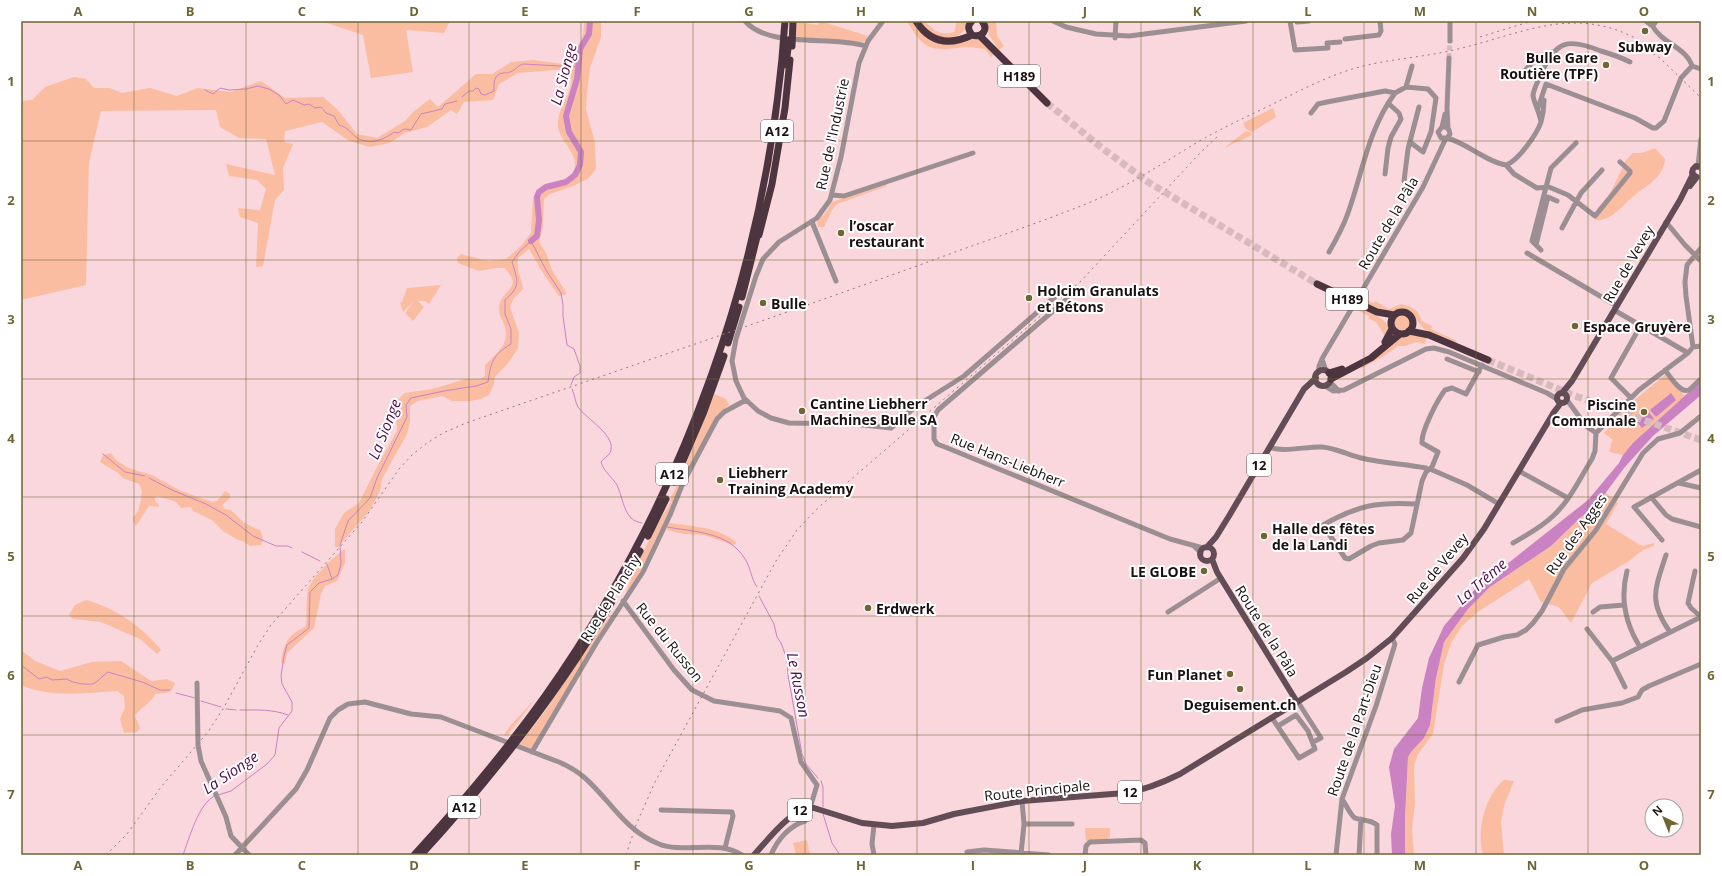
<svg xmlns="http://www.w3.org/2000/svg" width="1722" height="876" font-family="'Open Sans',sans-serif">
  <rect width="100%" height="100%" fill="#fad7dc"/>
  <path fill="#fabda2" d="M321 21H450L444 33 406 30 413 72 371 78 363 35Z
    M584 21H601V37L590 68 587 93 586 109 595 143 596 169 589 178 573 186 550 194 544 199 543 227 539 242 546 253 552 270 567 294 559 296 544 275 529 249 518 258C516 273 521 275 523 289L514 298 510 307 519 333 518 348 509 362 495 377 494 384 489 395 481 399 470 401H452L442 396 418 401 410 406V421L407 434 382 479 380 491 370 510 338 547H335V529L344 513 359 503 380 461 397 431 396 401 405 393 432 389 466 379H480L485 376V365C498 352 511 343 504 324 501 317 498 313 499 306 502 289 525 288 504 268H496L479 271 458 263 457 258 461 254 488 261 506 259 521 246 531 233 533 198 537 190C542 188 568 180 569 179 571 178 574 173 574 171 579 155 564 145 559 131 552 109 579 92 569 69L518 73 499 84 493 100 464 102 457 114 451 110 427 127 405 133 389 143 370 147 349 141 322 122 285 131 284 142 293 144 283 168 284 190 275 200 263 266 256 267 258 223 240 217 238 208 260 210 266 189 257 180 229 176 226 164 275 175 266 139 239 138 220 127 216 110 101 111 89 162 86 285 21 300V101L32 100 45 87 74 77 86 79 94 88H110L122 93 150 88 177 96 198 88 231 92 261 81 285 98 323 97 337 109 357 134 377 138 405 121 413 112 430 99 438 107 476 74H492L511 62 534 60 570 65C580 53 584 37 584 21Z
    M794 21H804V23L818 25 820 22H823L865 35V38L866 35 868 36 865 41 860 43 793 36Z
    M907 21H912C922 37 937 48 956 42 963 40 971 37 978 39 985 41 990 49 995 53L991 57 985 49C978 49 970 46 963 47 932 52 923 50 907 21Z
    M920 21C932 22 933 38 954 32L957 21H966C968 38 946 41 934 35 928 32 924 26 920 21Z
    M986 21H996L997 36 1004 46 999 50 989 35 988 25Z
    M1273 108 1276 117 1252 132 1246 129 1243 123Z
    M1246 131 1252 133 1250 136 1224 148Z
    M1655 148 1665 159C1664 176 1648 185 1636 194 1624 203 1612 222 1595 220L1597 209 1609 195 1623 167 1625 161 1633 153H1642Z
    M885 184 887 186 837 204 832 210 824 227H818L817 222 827 211 832 202Z
    M441 285 429 304 425 301H418L424 307 413 321 405 313 414 301 403 312 400 303 402 302 407 288Z
    M1362 298 1374 303 1375 301 1389 309 1401 304 1411 307 1418 312 1422 321 1432 326 1431 329 1457 341 1456 343 1424 329 1408 310 1403 309 1387 312 1360 301Z
    M1356 306C1368 312 1385 316 1389 329L1385 336 1376 322 1368 318 1369 316 1355 309Z
    M1393 323a9 9 0 1 1 18 0a9 9 0 1 1-18 0Z
    M1411 335 1427 337 1425 344 1416 342 1405 346H1398L1384 356 1362 368 1360 366 1400 338Z
    M1666 374 1685 396 1647 430 1623 455 1609 452 1611 446 1610 445 1613 440 1604 433 1631 403Z
    M714 394 726 399 729 405 719 414 654 542 642 569 626 594C627 580 662 514 671 502L670 500 688 460Z
    M111 453 116 460 128 468 152 475 181 491 213 502 217 501 225 491 230 494V498L222 505 225 509 231 510C243 522 244 524 260 530L263 538 261 545 250 546 243 541 238 540 223 531 212 520 193 511 191 507 181 508 176 502 157 496 155 498V501L159 505 158 507 149 506 136 526 133 521V517C140 513 141 499 142 491L139 484 123 478 118 473 100 462 103 455Z
    M1606 493 1618 503 1606 524 1640 545 1643 546 1654 543V546L1643 550 1629 561 1592 583 1571 623 1559 607 1541 602 1529 579 1479 611 1462 626 1451 643 1444 664 1433 734 1418 754 1414 766 1415 804 1412 829 1414 855H1405V818L1408 757 1411 752 1424 738 1430 725 1436 678 1444 642 1468 609 1490 587 1551 546 1580 518 1596 506Z
    M669 523C692 526 718 527 736 542V544L733 545 704 535 683 534 667 530Z
    M345 549V563L337 581 325 586 321 594 314 628 287 653 285 664 281 663C282 653 285 638 296 632 300 629 303 629 306 625 307 614 306 601 308 590 310 579 335 555 345 549Z
    M86 600C115 608 142 626 161 650L157 654 140 639 101 622 73 619 69 615 75 605Z
    M616 610 533 747 529 749 519 745 546 710 590 644 593 643 595 637 603 625Z
    M21 650 35 661 60 671 92 662 121 661 151 681 167 679 175 683 172 690 166 693 155 694C151 704 140 707 135 716L140 728 137 732 124 733 120 719 125 707 124 696 117 691C86 693 50 698 21 685Z
    M536 698 507 736 504 735 510 726Z
    M1504 780 1514 781 1504 806 1501 822 1504 855H1483C1476 832 1485 795 1504 780Z
    M1085 828H1110V837L1108 838V840L1086 841Z
    M807 840 810 855H796L793 843Z"/>
  <path fill="#ca82c2" d="M1701 381V395L1653 436 1624 468 1596 506 1580 518 1551 546 1490 587 1468 609 1444 642 1436 678 1430 725 1424 738 1411 752 1408 757 1405 818V855H1392L1391 834 1395 806 1389 767 1394 749 1418 718 1422 688 1429 658 1444 626 1481 582 1502 568 1588 500 1619 463 1623 455 1633 443Z
    M1671 393 1676 400 1656 417 1650 410Z
    M1649 412 1654 419 1642 428 1637 422Z"/>
  <g fill="none" stroke-linecap="round" stroke-linejoin="round">
    <path stroke="#ca82c2" stroke-width="1" d="M205 90 213 94 220 88 229 90 246 89 258 86 269 89 279 95 286 104 293 100 304 105 309 104 315 108 321 107 326 113 334 116 339 125C347 127 350 132 356 137 368 146 384 140 394 132L398 133 404 129 411 130 421 114 442 109 445 104 457 101
      M462 97 469 91H473L476 88 479 89 481 94 485 95 494 91C494 83 493 75 503 73 508 72 505 74 510 72 515 71 518 65 523 64L578 67
      M572 389C575 395 575 402 578 407 586 419 618 436 610 453 608 456 603 459 601 462 604 472 612 477 617 485 622 496 623 509 631 518 634 521 638 522 642 523
      M103 454 125 472 145 476
      M149 478 172 490 206 504 226 515 253 536 276 546H288L292 548
      M667 527C695 532 729 532 745 559 751 568 751 579 757 587
      M302 552 320 561
      M327 564 332 579
      M759 596 774 624 777 637 781 643 787 659 788 675 802 754 806 764 818 778
      M21 665 39 679 47 677 52 680 67 679C72 683 86 685 92 684 97 683 103 675 108 672L142 682 160 690H170
      M176 693 195 698
      M201 701 221 707
      M226 709 236 710
      M240 710C257 710 272 709 288 715
      M821 781 823 787V807
      M218 795 231 791 267 764 275 755 279 728 292 711V702L282 684 281 676 284 656 287 645 309 628 310 592 319 583 332 579 338 575 341 564 340 545 348 521 370 498 377 478 407 417 406 405 411 398 444 391 476 386 488 382C491 361 493 355 511 344V329L505 314V300C521 286 518 281 512 262L519 252 531 241 546 270 561 293 563 305V316L567 345 574 349 580 366V373L574 377 571 385
      M823 814 832 843 840 855
      M183 855C189 839 199 802 215 796"/>
    <path stroke="#ca82c2" stroke-width="6" d="M531 241 537 236 539 220 537 197 539 192 546 187 566 182 575 175 580 165 581 152 569 132 566 116 577 79 580 49 589 34 590 21"/>
    <path stroke="#d8b9be" stroke-width="5" stroke-dasharray="5 2.5" stroke-linecap="butt" d="M1449 58 1450 41"/>
    <path stroke="#d8b9be" stroke-width="7" stroke-dasharray="7 3.5" stroke-linecap="butt" d="M1047 103 1102 148 1148 182 1317 284
      M1488 360 1578 397 1701 440"/>
    <path stroke="#9c8f94" stroke-width="5" d="M745 21C769 49 832 35 866 46
      M883 21 868 41 859 63 841 157 830 200 817 218 779 242 763 259 756 276 736 339 732 361 736 381 744 398 758 411 771 418 789 423 854 424 891 428 915 407 964 376 1057 295
      M1053 21 1066 27 1096 34 1129 36 1246 21
      M1290 21 1295 50 1328 48 1327 43 1340 42
      M1646 21 1651 25 1654 24 1656 21
      M1297 22 1309 21
      M1652 25C1661 43 1686 47 1692 66
      M1115 38 1116 21
      M1345 39 1379 35 1381 31 1380 21
      M1450 41V21
      M1692 66 1701 69
      M1514 78 1523 73 1537 57 1553 52
      M1406 87 1412 66
      M1538 108 1546 84 1635 118 1653 128H1656L1664 121 1681 78 1692 66
      M1311 113 1318 104 1327 102 1385 91 1395 93 1406 87 1428 89 1436 98 1431 132 1423 152 1410 142
      M1541 122C1540 113 1533 101 1533 95 1534 88 1539 79 1542 72 1556 40 1569 38 1601 51 1611 54 1620 57 1630 62
      M1442 127H1446L1449 130 1450 134 1447 138H1441L1438 132 1442 127 1445 114
      M1448 128 1447 108 1449 58
      M1447 138C1467 143 1486 162 1506 165L1514 174 1537 188 1549 187 1568 195 1595 216 1630 173V171L1620 162
      M1506 165C1518 161 1537 134 1541 122 1543 115 1544 107 1544 100
      M1698 166 1701 139
      M1385 174 1388 148 1391 137 1401 119 1399 113 1388 103
      M1404 181 1408 149 1419 107
      M832 195 844 196 973 153
      M812 222 836 281
      M1666 222 1685 245 1701 261
      M1562 228 1581 193 1602 170
      M1536 245 1548 197 1557 201
      M1541 250 1532 241 1551 168 1576 143
      M1329 252C1336 240 1343 227 1348 213 1363 171 1368 130 1395 93
      M1527 253 1617 306
      M1067 299 938 410 934 417V439L937 444 945 447 1170 539 1203 548
      M1614 310 1688 353
      M1693 347 1686 296 1685 282 1687 265 1701 248
      M1693 347 1701 346
      M1322 359 1326 371
      M1447 359 1479 372
      M1665 370C1670 376 1680 394 1689 390 1693 387 1697 382 1701 379
      M1319 372V366L1323 357 1423 187 1446 138
      M1330 382 1339 391
      M1325 386 1333 391 1344 390 1426 349 1434 348 1449 352 1547 393 1557 399
      M1631 398 1611 378 1641 325
      M1596 433 1639 390 1688 353 1693 347
      M1270 447C1283 453 1307 446 1322 447 1336 448 1348 455 1361 458 1383 463 1404 464 1426 468L1427 470
      M1430 469 1467 485 1499 504
      M1519 471 1568 498
      M1679 483 1701 488
      M1651 497 1666 515 1672 519 1701 527
      M1416 504C1377 502 1358 505 1323 525L1345 558 1349 559 1371 546 1379 543 1403 540 1411 533 1422 481 1426 472 1432 467 1438 452 1422 443C1421 431 1438 399 1445 390L1452 388 1466 394 1482 365
      M1662 540 1634 507 1701 470
      M1513 543C1527 535 1542 527 1554 515 1570 500 1580 478 1592 459L1595 451 1596 433 1586 426 1567 400
      M1194 546 1201 553
      M1666 555C1655 589 1648 601 1670 632
      M1627 571C1620 598 1625 623 1640 647
      M1695 571 1688 603 1691 608 1701 617
      M623 601 674 670 692 690 714 701 780 711 791 718 801 762 817 785 810 808
      M1168 612 1221 578
      M1593 612 1600 607 1624 605
      M1587 629 1612 661 1625 687
      M1612 661 1701 617
      M1459 682 1478 645 1504 637 1517 635 1526 630 1533 623 1542 611 1564 569 1596 530 1643 453 1658 439 1680 433 1701 416
      M197 683 198 745 201 761 226 817 231 836 249 855
      M1298 702 1321 738 1313 742
      M1272 718 1299 758 1315 749 1308 731 1296 715 1278 726
      M1557 721 1582 710 1622 703 1638 697 1642 690 1649 686 1701 664
      M532 752 597 642 643 572 670 515 683 483 717 419 724 412 746 400
      M1342 799C1346 804 1350 815 1355 818 1362 821 1370 819 1377 825V855
      M661 810 732 812 733 816 725 848
      M1024 824H1072
      M967 852 984 850 1049 855
      M1021 854 1024 824 1022 801
      M235 855 296 789 307 770 330 718 338 710 348 704 365 702 411 714 441 717 559 762C568 766 577 771 585 778 610 800 625 831 659 844 683 854 719 839 742 855
      M771 855C777 840 789 826 805 821
      M874 855 872 844 874 825
      M1085 855 1086 846 1090 842 1141 840 1145 843 1146 855
      M1336 855 1342 799 1376 706 1395 644 1392 638
      M1359 855 1361 819"/>
    <path stroke="#624c56" stroke-width="6" d="M1696 177 1692 173 1693 169 1696 166 1701 167
      M1690 186 1697 177
      M1315 378a8 8 0 1 1 16 0a8 8 0 1 1-16 0Z
      M1557 398a5 5 0 1 1 10 0a5 5 0 1 1-10 0Z
      M1562 393 1572 381 1680 200 1693 174
      M1207 547 1216 537 1229 516 1304 389 1316 378
      M1200 554a7 7 0 1 1 14 0a7 7 0 1 1-14 0Z
      M1212 559 1217 572 1297 702
      M754 855C767 841 794 805 814 808L862 823 892 826 923 823 954 814 1022 801 1125 793C1145 790 1162 783 1180 774L1346 672 1367 658 1392 638 1463 558 1484 529 1554 412 1561 403"/>
    <path stroke="#4d3540" stroke-width="7" d="M916 21C930 43 949 46 972 35
      M972 21C967 26 968 30 972 35 982 38 989 30 982 21
      M980 36 1047 103
      M792 46 793 21
      M786 65 789 40
      M759 235 772 184 785 108 790 60
      M1317 284 1377 312 1394 315
      M742 297 759 229
      M1391 323a11 11 0 1 1 22 0a11 11 0 1 1-22 0Z
      M1409 331 1429 335 1488 360
      M1385 342 1392 329
      M728 343 739 307
      M1329 373 1342 369
      M1331 379 1371 358 1400 334
      M674 482 703 414 724 356
      M648 536 666 499
      M621 586 640 551
      M414 855C461 804 505 752 545 696 685 498 769 263 785 21
      M421 855C493 776 559 693 613 600"/>
    <path stroke="#937b7f" stroke-width="1" stroke-dasharray="2 4" stroke-linecap="butt" d="M1480 37 1532 21
      M1638 44 1660 58 1701 98
      M106 855 127 834 161 787 208 732 223 709 258 645 271 625 362 522 399 469 413 454 427 443 443 433 466 423C619 370 773 318 925 263 979 243 1033 225 1086 204 1125 188 1160 165 1196 143 1222 128 1248 116 1275 103 1301 90 1328 76 1356 68 1387 59 1418 58 1449 51 1520 36 1574 1 1644 43
      M626 855 636 825 655 782 776 561 797 530 819 507 1081 281 1201 152 1219 135"/>
  </g>
  <path fill="none" stroke="#6e6633" stroke-width="1" stroke-opacity="0.55" d="M134 21V855M246 21V855M358 21V855M469 21V855M581 21V855M693 21V855M805 21V855M917 21V855M1029 21V855M1141 21V855M1253 21V855M1364 21V855M1476 21V855M1588 21V855M21 141H1701M21 260H1701M21 379H1701M21 497H1701M21 616H1701M21 735H1701"/>
  <g fill="#6e6633" stroke="#fff" stroke-width="1.5">
    <circle cx="1645" cy="31" r="4"/>
    <circle cx="1606" cy="65" r="4"/>
    <circle cx="841" cy="233" r="4"/>
    <circle cx="1029" cy="298" r="4"/>
    <circle cx="763" cy="303" r="4"/>
    <circle cx="1575" cy="326" r="4"/>
    <circle cx="802" cy="411" r="4"/>
    <circle cx="1644" cy="412" r="4"/>
    <circle cx="720" cy="480" r="4"/>
    <circle cx="1264" cy="536" r="4"/>
    <circle cx="1204" cy="571" r="4"/>
    <circle cx="868" cy="608" r="4"/>
    <circle cx="1230" cy="674" r="4"/>
    <circle cx="1240" cy="689" r="4"/>
  </g>
  <g text-anchor="middle" dominant-baseline="central" stroke-width="4" stroke-linejoin="round" paint-order="stroke">
    <g fill="#fff" stroke="#5f5758" stroke-width="1">
      <rect x="998" y="65" width="42" height="22" rx="3"/>
      <rect x="761" y="120" width="32" height="22" rx="3"/>
      <rect x="1326" y="288" width="42" height="22" rx="3"/>
      <rect x="1247" y="454" width="24" height="22" rx="3"/>
      <rect x="656" y="463" width="32" height="22" rx="3"/>
      <rect x="1118" y="781" width="24" height="22" rx="3"/>
      <rect x="448" y="796" width="32" height="22" rx="3"/>
      <rect x="788" y="799" width="24" height="22" rx="3"/>
    </g>
    <g font-size="13" font-weight="bold" fill="#1a0f11">
      <text x="1019" y="76">H189</text>
      <text x="777" y="131">A12</text>
      <text x="1347" y="299">H189</text>
      <text x="1259" y="465">12</text>
      <text x="672" y="474">A12</text>
      <text x="1130" y="792">12</text>
      <text x="464" y="807">A12</text>
      <text x="800" y="810">12</text>
    </g>
    <g font-size="14" font-weight="bold" fill="#1a0f11" stroke="#fff" text-anchor="start">
      <text x="1645" y="46" text-anchor="middle">Subway</text>
      <text x="1598" y="57" text-anchor="end">Bulle Gare<tspan x="1598" dy="16">Routière (TPF)</tspan></text>
      <text x="849" y="225">l’oscar<tspan x="849" dy="16">restaurant</tspan></text>
      <text x="1037" y="290">Holcim Granulats<tspan x="1037" dy="16">et Bétons</tspan></text>
      <text x="771" y="303">Bulle</text>
      <text x="1583" y="326">Espace Gruyère</text>
      <text x="810" y="403">Cantine Liebherr<tspan x="810" dy="16">Machines Bulle SA</tspan></text>
      <text x="1636" y="404" text-anchor="end">Piscine<tspan x="1636" dy="16">Communale</tspan></text>
      <text x="728" y="472">Liebherr<tspan x="728" dy="16">Training Academy</tspan></text>
      <text x="1272" y="528">Halle des fêtes<tspan x="1272" dy="16">de la Landi</tspan></text>
      <text x="1196" y="571" text-anchor="end">LE GLOBE</text>
      <text x="876" y="608">Erdwerk</text>
      <text x="1222" y="674" text-anchor="end">Fun Planet</text>
      <text x="1240" y="704" text-anchor="middle">Deguisement.ch</text>
    </g>
    <g font-size="14" fill="#1a0f11" stroke="#fff">
      <text transform="translate(832 134) rotate(-78)">Rue de l'Industrie</text>
      <text transform="translate(1388 223) rotate(-60)">Route de la Pâla</text>
      <text transform="translate(1628 264) rotate(-60)">Rue de Vevey</text>
      <text transform="translate(1008 460) rotate(22)">Rue Hans-Liebherr</text>
      <text transform="translate(1576 534) rotate(-55)">Rue des Agges</text>
      <text transform="translate(1437 568) rotate(-50)">Rue de Vevey</text>
      <text transform="translate(610 598) rotate(-58)">Rue de Planchy</text>
      <text transform="translate(1267 631) rotate(58)">Route de la Pâla</text>
      <text transform="translate(670 642) rotate(51)">Rue du Russon</text>
      <text transform="translate(1354 730) rotate(-71)">Route de la Part-Dieu</text>
      <text transform="translate(1037 790) rotate(-6)">Route Principale</text>
    </g>
    <g font-size="15" font-style="italic" fill="#4c0a48" stroke="#fff">
      <text transform="translate(563 74) rotate(-75)">La Sionge</text>
      <text transform="translate(384 429) rotate(-68)">La Sionge</text>
      <text transform="translate(1481 581) rotate(-41)">La Trême</text>
      <text transform="translate(799 685) rotate(79)">Le Russon</text>
      <text transform="translate(230 772) rotate(-34)">La Sionge</text>
    </g>
  </g>
  <rect width="1722" height="876" fill="none" stroke="#ffffff" stroke-width="44"/>
  <g transform="translate(1664 818) rotate(317)"><circle r="19" fill="#ffffff" stroke="#a39fa0"/>
  <path d="M0-3L7 15L0 10L-7 15Z" fill="#6e6633"/>
  <text y="-6" font-size="11" font-weight="bold" text-anchor="middle" fill="#1a0f11">N</text>
  </g>
  <rect x="22" y="22" width="1678" height="832" fill="none" stroke="#6e6633" stroke-width="1.5"/>
  <g font-size="13" text-anchor="middle" font-weight="bold" fill="#6e6633">
    <text x="78" y="16">A</text>
    <text x="190" y="16">B</text>
    <text x="302" y="16">C</text>
    <text x="414" y="16">D</text>
    <text x="525" y="16">E</text>
    <text x="637" y="16">F</text>
    <text x="749" y="16">G</text>
    <text x="861" y="16">H</text>
    <text x="973" y="16">I</text>
    <text x="1085" y="16">J</text>
    <text x="1197" y="16">K</text>
    <text x="1308" y="16">L</text>
    <text x="1420" y="16">M</text>
    <text x="1532" y="16">N</text>
    <text x="1644" y="16">O</text>
    <text x="11" y="86">1</text>
    <text x="1711" y="86">1</text>
    <text x="11" y="205">2</text>
    <text x="1711" y="205">2</text>
    <text x="11" y="324">3</text>
    <text x="1711" y="324">3</text>
    <text x="11" y="443">4</text>
    <text x="1711" y="443">4</text>
    <text x="11" y="561">5</text>
    <text x="1711" y="561">5</text>
    <text x="11" y="680">6</text>
    <text x="1711" y="680">6</text>
    <text x="11" y="799">7</text>
    <text x="1711" y="799">7</text>
    <text x="78" y="870">A</text>
    <text x="190" y="870">B</text>
    <text x="302" y="870">C</text>
    <text x="414" y="870">D</text>
    <text x="525" y="870">E</text>
    <text x="637" y="870">F</text>
    <text x="749" y="870">G</text>
    <text x="861" y="870">H</text>
    <text x="973" y="870">I</text>
    <text x="1085" y="870">J</text>
    <text x="1197" y="870">K</text>
    <text x="1308" y="870">L</text>
    <text x="1420" y="870">M</text>
    <text x="1532" y="870">N</text>
    <text x="1644" y="870">O</text>
  </g>
</svg>
